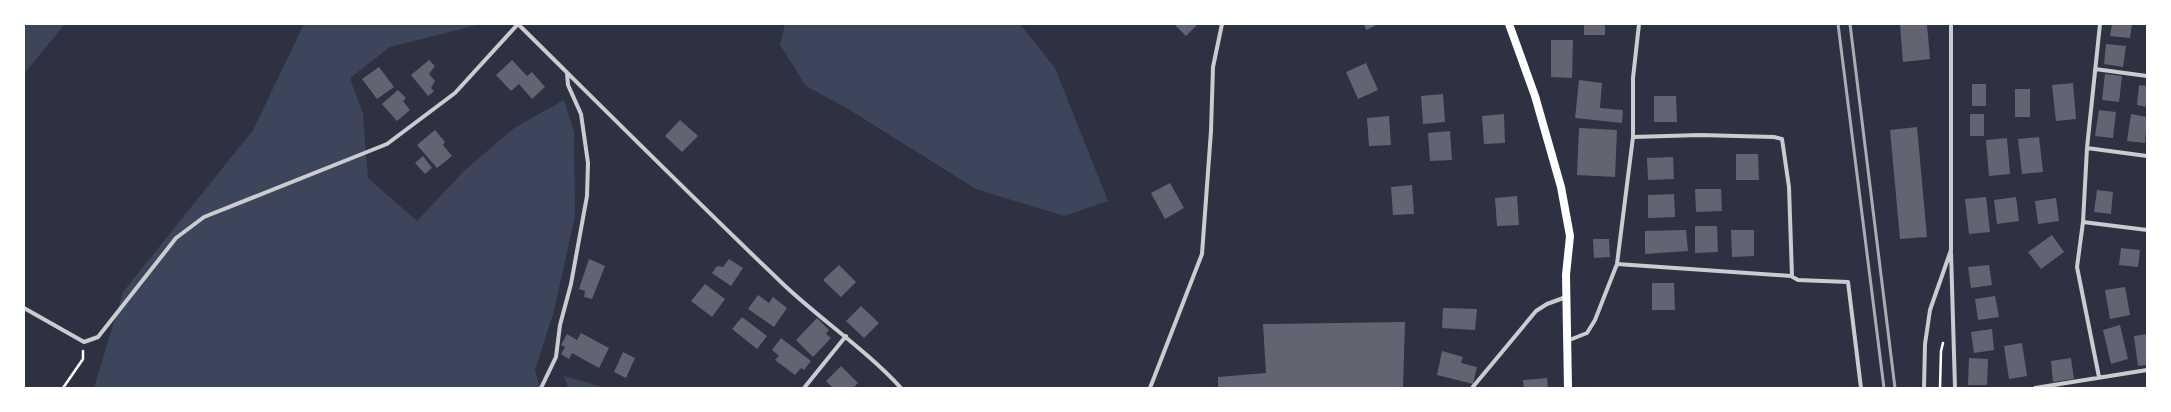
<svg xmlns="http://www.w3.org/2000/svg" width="2171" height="412" font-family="Signika,sans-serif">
  <rect width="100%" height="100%" fill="#2d3142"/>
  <path fill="#3c4559" d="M24 24H65L24 74Z
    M304 24H481L390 47 350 78 363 114 368 178 417 221 465 170 514 128 564 100 574 132 575 216 554 311 535 370 540 388H94L123 292 253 130Z
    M785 24H1020L1055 68 1108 201 1064 216 976 189 848 109 806 86 780 45Z
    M564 376 607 388H568Z"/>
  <path fill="#626471" d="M1174 24H1198L1186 36Z
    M1364 24H1379L1366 30Z
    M1584 24H1605V35H1584Z
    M1900 24H1927L1930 59 1903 62Z
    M2112 24H2132L2130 38 2110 36Z
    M1551 40H1573L1572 78 1551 77Z
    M2106 44 2126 46 2123 67 2104 64Z
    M429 60 435 66 429 74 435 81 431 88 434 91 428 96 411 75Z
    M512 60 527 76 532 72 545 87 532 99 519 84 511 91 496 75Z
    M1366 63 1378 90 1358 99 1346 72Z
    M379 67 394 87 377 99 362 79Z
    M2105 74 2122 76 2119 102 2102 100Z
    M1579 80 1602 83 1600 108 1623 110 1622 123 1575 118Z
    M2073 83 2076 119 2056 121 2052 85Z
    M1972 84H1986V106H1972Z
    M2139 85 2147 86V107L2137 105Z
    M2015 89H2030V117H2015Z
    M398 90 406 98 403 101 410 110 397 121 382 104Z
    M1443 94 1445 122 1423 124 1421 96Z
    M1654 96H1676L1677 122H1654Z
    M2099 110 2116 112 2113 138 2095 136Z
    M1504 114 1505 143 1484 144 1482 116Z
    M1970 114H1984V136H1970Z
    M2131 114 2147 117 2145 143 2127 141Z
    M1389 116 1391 145 1369 146 1367 118Z
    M680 120 698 136 682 152 665 136Z
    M1917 127 1927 237 1900 239 1890 130Z
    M1579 128 1617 130 1615 177 1577 175Z
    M435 130 445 142 443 145 452 156 437 168 417 145Z
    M1450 131 1452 160 1430 161 1428 133Z
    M2039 137 2043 172 2022 174 2018 139Z
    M2007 138 2010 174 1989 176 1986 140Z
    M1736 154H1758L1759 180H1736Z
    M423 156 432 168 425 174 415 163Z
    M1673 157 1674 179 1648 180 1647 158Z
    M1170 183 1184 208 1165 219 1151 193Z
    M1412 185 1414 214 1393 215 1391 187Z
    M1695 189H1721L1722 211 1696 212Z
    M2097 190 2113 192 2111 214 2094 212Z
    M1674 194 1675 217 1648 218V195Z
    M1517 196 1519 225 1497 226 1495 198Z
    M1986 197 1990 232 1969 234 1965 199Z
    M2016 197 2019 221 1997 224 1994 200Z
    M2056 198 2059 221 2038 224 2035 201Z
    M1695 226H1717L1718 252 1695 253Z
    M1686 230 1688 251 1645 254V231Z
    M1731 230H1754V256L1732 257Z
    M2052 235 2064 252 2041 269 2028 252Z
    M1593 239H1609L1610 257 1594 258Z
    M2121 248 2140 250 2138 267 2119 265Z
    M589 259 605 266 592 299 584 297 585 291 579 289Z
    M729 259 743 268 731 286 712 273 717 266 723 267Z
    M839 265 856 282 841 297 823 280Z
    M1989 265 1992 285 1971 288 1968 267Z
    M1652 283H1674L1675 310H1652Z
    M705 284 725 299 712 317 691 301Z
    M2125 287 2130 315 2110 319 2105 290Z
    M758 295 769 303 773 297 787 308 774 327 748 309Z
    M1995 296 1999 317 1978 320 1975 299Z
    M861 306 879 323 864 338 846 321Z
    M1443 308 1477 309 1475 330 1442 328Z
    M742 317 767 336 757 349 732 329Z
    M817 318 829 330 826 334 831 338 813 357 796 340Z
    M1405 322 1403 388H1218V377L1266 373 1263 324Z
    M2120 325 2128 359 2111 364 2103 330Z
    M1992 329 1994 350 1974 353 1971 332Z
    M581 333 609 348 599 368 572 353 569 359 561 354 565 347 561 345 567 334 577 340Z
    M2147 334V365L2138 366 2134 336Z
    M781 338 811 361 804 370 801 368 795 375 775 360 779 356 772 350Z
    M2022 343 2027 376 2009 379 2004 346Z
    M1442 351 1463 357 1461 363 1477 367 1473 384 1437 375Z
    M623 352 635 358 626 378 614 372Z
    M1969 358 1988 359 1987 385H1968Z
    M2071 358 2074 379 2053 382 2051 361Z
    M841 366 858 383 853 388H833L826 381Z
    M1547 378 1548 388H1524L1523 380Z"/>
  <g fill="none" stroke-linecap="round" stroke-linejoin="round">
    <path stroke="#fff" stroke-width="2.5" d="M63 388 83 359V351
      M1940 388 1941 351 1943 343"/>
    <path stroke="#caccd0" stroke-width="4" d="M518 24C606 111 694 199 783 284 821 320 865 349 901 388
      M2095 69 2147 76
      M1633 137 1700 135 1774 137 1782 139 1789 187 1792 276
      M2087 148 2147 156
      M2083 222 2147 230
      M1951 252 1955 388
      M1617 264 1791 276 1798 280 1848 282 1861 388
      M24 308 84 342 98 337 176 238 204 217 387 144 455 93 518 24
      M1567 341 1587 333 1595 320 1617 264 1633 137V78L1639 24
      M2099 377 2077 267 2083 222 2087 148 2100 24
      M541 388 556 357 560 325 571 284 587 196 588 163 581 114 568 85 567 73
      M804 388 846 336
      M1150 388 1202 254 1211 131 1213 67 1222 24
      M1472 388 1536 311 1547 304 1566 297
      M1924 388 1925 344 1930 310 1951 250V24
      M2035 388 2147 370"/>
    <path stroke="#fff" stroke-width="8" d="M1509 24 1535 96 1561 187 1570 236 1566 275 1568 388"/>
    <path stroke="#abadb3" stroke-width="3" d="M1838 24 1884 388
      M1850 24 1895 388"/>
  </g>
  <rect width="2171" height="412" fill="none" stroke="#ffffff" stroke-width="50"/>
</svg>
